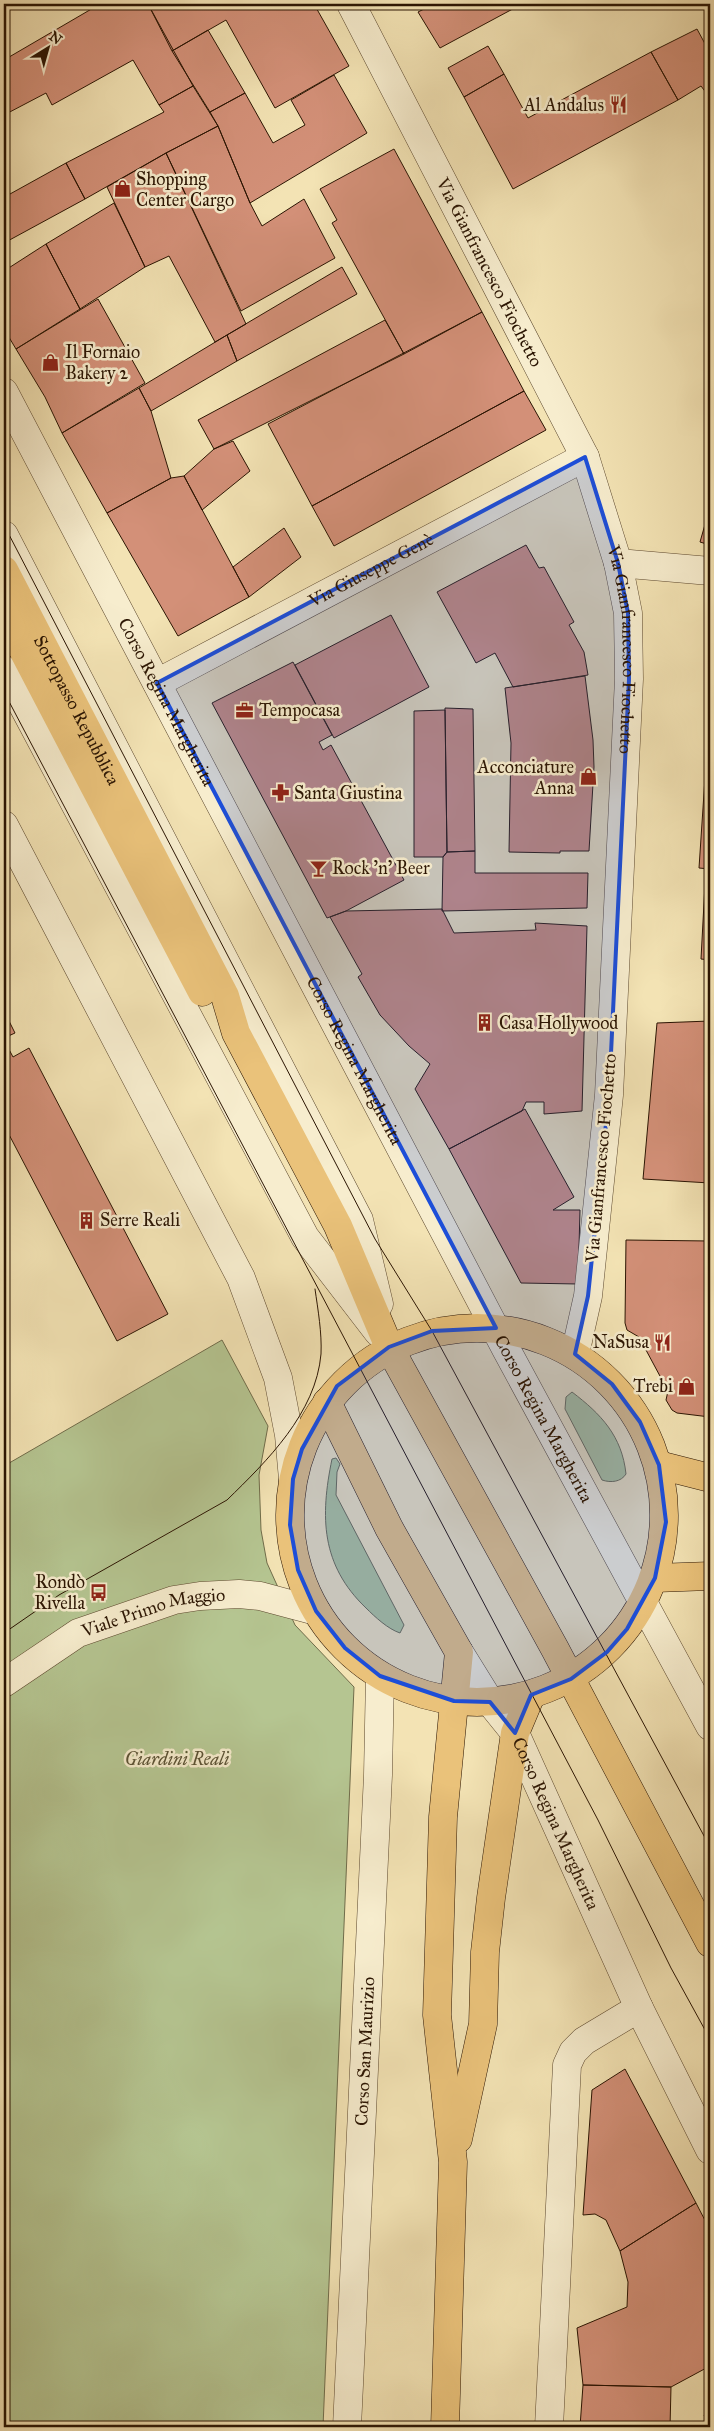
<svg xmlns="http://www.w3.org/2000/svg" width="714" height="2431" font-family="'IM FELL Great Primer',serif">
  <rect width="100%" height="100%" fill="#f3e3b4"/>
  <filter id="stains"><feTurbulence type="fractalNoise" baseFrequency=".004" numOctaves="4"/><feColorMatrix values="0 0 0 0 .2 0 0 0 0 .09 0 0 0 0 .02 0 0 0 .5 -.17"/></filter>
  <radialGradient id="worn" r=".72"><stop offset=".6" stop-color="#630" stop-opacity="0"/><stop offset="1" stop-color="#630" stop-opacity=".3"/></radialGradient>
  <path fill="#b5c591" stroke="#706c4a" d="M222 1340 268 1426 259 1475 261 1530 267 1563 295 1625 354 1687 323 2427H4V1466Z
    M572 1392C601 1414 622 1436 626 1474 621 1482 611 1483 602 1480L565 1409 566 1397Z
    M336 1458 340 1464 337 1472 336 1495 404 1625 400 1633C388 1629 375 1617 366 1608 321 1565 320 1517 332 1459Z"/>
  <path fill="#d39078" stroke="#2a1402" d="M100 4H148L193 86 159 105 133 60 52 105 46 93 4 115V60Z
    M148 4H314L349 66 275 108 226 20 172 51Z
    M434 4H522L440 48 418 12Z
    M697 29 710 53V98L701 86 678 100 651 52Z
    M208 30 245 93 210 112 172 51Z
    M488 46 504 74 464 97 448 68Z
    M651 52 678 100 513 189 464 97 504 74 528 118Z
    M334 75 367 133 250 203 218 126 210 112 245 93 273 143 305 125 291 100Z
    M193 86 218 126 166 153 85 199 66 163 164 112 159 105Z
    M218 126 250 203 262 226 304 199 335 258 241 311 166 153Z
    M394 149 482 312 404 354 332 223 337 220 320 189Z
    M166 153 246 324 215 342 169 256 145 267 107 187Z
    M66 163 85 199 4 243V183L10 194Z
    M114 203 145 267 80 309 46 244Z
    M46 244 80 309 16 349 4 329V271Z
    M342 267 357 294 237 361 227 335Z
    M98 299 145 383 62 433 45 397 16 349Z
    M482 312 524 391 312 506 268 424Z
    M385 320 404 354 214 449 198 420Z
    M227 335 237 361 151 411 139 388Z
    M139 388 151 411 171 478 107 513 62 433Z
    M524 391 546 430 334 546 312 506Z
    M233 441 250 471 202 510 184 476 214 449Z
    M184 476 249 597 178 636 107 513 171 478Z
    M710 507V545L700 542Z
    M284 528 301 557 249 597 233 567Z
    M526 545 539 568 544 567 574 622 569 625 584 652 588 675 513 687 495 653 476 663 437 592Z
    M391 615 429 687 334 738 295 665Z
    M293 662 332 735 319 742 323 750 331 745 404 880 346 911 327 918 212 703Z
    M585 676 593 740 594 767 589 851H560V853L509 852 511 743 505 688Z
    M710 703V869L699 868Z
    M445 708 473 709 475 851 447 852Z
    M445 710 447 852 443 857H414V711Z
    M475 851V873H588L587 908 442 911 443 857 447 852Z
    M705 884H710V960L701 959Z
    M442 909 454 933 536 930 535 923 587 926 582 1111 544 1114V1102H526L522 1111 449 1149 415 1089 430 1064 409 1046 380 1015 358 977 362 974 330 917 346 911Z
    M4 1011 15 1033 4 1038Z
    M710 1021V1183L643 1179 657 1023Z
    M4 1040 13 1057 29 1048 168 1314 117 1341 4 1125Z
    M525 1109 574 1197 553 1210H580L578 1284 521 1283 449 1149Z
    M626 1240 710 1241V1417L677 1413 672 1410 666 1400 668 1391 639 1337 627 1330 625 1323Z
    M625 2069 696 2203 620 2251 606 2220 595 2214 583 2215 592 2090Z
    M696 2203 710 2230V2366L671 2387 583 2385 577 2328 627 2307 628 2282 620 2251Z
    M583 2385 671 2387 670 2427H580Z
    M710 2412V2426L704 2415Z"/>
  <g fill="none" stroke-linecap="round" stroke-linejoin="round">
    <defs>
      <g id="minor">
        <path id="s1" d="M351 4 585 457 618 563 628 613 629 679 609 1095 588 1296 575 1354"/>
        <path id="s2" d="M4 392 506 1349 710 1726"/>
        <path d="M4 535 359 1220 379 1304"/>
        <path d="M618 563 710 571"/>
        <path d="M4 670 305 1237 378 1332"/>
        <path id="s3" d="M157 683 585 457"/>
        <path d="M4 825 241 1278 278 1378 289 1435 293 1479"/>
        <path id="s4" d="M459 1652 490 1702 515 1733 639 2008 710 2150"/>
        <path id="s5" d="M4 1683 78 1633 174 1600 200 1596 239 1594 260 1596 316 1611"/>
        <path id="s6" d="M347 2427 378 1775 380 1676"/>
        <path d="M549 2427 567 2065 573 2052 584 2041 639 2008"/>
      </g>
      <g id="major">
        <path id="s7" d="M4 570 225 996 236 1033 338 1226 389 1347 555 1649 710 1943"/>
        <path d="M4 614 202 992"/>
        <circle cx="477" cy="1515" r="187"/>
        <path d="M327 1402 389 1528 459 1652 443 1817 437 2015 453 2162 445 2427"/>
        <path d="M659 1465 710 1478"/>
        <path d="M655 1578 710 1576"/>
        <path d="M458 2139 483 2024 485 1952 491 1898 515 1733 531 1695"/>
      </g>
    </defs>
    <use href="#minor" stroke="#5c482e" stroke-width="29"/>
    <use href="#major" stroke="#2a1402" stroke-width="29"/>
    <use href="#minor" stroke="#f7edce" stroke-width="28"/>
    <use href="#major" stroke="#eac27a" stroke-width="28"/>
    <path stroke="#2a1402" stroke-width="1" d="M4 525 375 1239 432 1331 710 1847
      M4 692 598 1820 671 1968 710 2039
      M4 1633 59 1595 227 1500C267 1461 316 1413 321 1354 322 1333 318 1310 315 1289"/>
  </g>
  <path fill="#1d4ed8" fill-opacity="0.2" stroke="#1d4ed8" stroke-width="4" stroke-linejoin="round" d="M585 457 618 563 628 613 629 679 609 1095 588 1296 575 1354 612 1384 640 1422 659 1465 666 1522 655 1578 627 1629 607 1652 571 1679 531 1695 515 1733 490 1702 454 1701 380 1676 345 1648 316 1611 298 1570 290 1525 293 1479 302 1449 337 1386 389 1347 432 1331 496 1328 157 683Z"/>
  <defs>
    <symbol id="restaurant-bare" viewBox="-9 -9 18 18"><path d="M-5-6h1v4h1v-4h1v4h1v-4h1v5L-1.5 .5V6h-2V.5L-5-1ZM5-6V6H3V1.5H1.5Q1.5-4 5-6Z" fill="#8f2418" stroke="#f7edce" stroke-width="2.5" paint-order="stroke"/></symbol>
    <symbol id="shop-bare" viewBox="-9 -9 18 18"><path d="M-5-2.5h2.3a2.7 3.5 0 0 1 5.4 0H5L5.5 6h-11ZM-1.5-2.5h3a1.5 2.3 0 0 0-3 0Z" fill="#8f2418" stroke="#f7edce" stroke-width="2.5" paint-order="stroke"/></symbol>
    <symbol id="office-bare" viewBox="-9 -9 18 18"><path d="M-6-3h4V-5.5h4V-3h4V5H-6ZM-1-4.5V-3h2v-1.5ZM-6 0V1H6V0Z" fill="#8f2418" stroke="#f7edce" stroke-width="2.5" paint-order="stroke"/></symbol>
    <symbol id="pharmacy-bare" viewBox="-9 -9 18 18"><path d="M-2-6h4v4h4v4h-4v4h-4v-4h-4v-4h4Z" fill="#8f2418" stroke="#f7edce" stroke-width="2.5" paint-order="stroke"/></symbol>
    <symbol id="bar-bare" viewBox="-9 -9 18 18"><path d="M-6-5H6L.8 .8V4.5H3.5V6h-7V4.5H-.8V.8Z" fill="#8f2418" stroke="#f7edce" stroke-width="2.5" paint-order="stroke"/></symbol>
    <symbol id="building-bare" viewBox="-9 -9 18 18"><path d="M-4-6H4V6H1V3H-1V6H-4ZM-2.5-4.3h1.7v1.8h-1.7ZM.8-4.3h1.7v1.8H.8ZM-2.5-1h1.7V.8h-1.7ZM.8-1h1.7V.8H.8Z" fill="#8f2418" stroke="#f7edce" stroke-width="2.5" paint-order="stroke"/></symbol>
    <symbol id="bus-bare" viewBox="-9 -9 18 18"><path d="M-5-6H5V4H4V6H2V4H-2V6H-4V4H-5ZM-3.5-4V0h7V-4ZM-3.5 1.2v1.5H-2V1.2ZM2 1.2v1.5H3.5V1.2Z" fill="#8f2418" stroke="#f7edce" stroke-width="2.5" paint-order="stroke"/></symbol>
  </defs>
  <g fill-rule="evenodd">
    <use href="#restaurant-bare" x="606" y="92" width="25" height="25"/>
    <use href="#shop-bare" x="110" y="176" width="25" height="25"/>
    <use href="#shop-bare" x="38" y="350" width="25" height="25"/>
    <use href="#office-bare" x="232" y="698" width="25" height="25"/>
    <use href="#shop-bare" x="576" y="764" width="25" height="25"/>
    <use href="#pharmacy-bare" x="268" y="780" width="25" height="25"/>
    <use href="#bar-bare" x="306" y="856" width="25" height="25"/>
    <use href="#building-bare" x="472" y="1010" width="25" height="25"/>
    <use href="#building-bare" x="74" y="1208" width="25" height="25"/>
    <use href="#restaurant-bare" x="650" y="1330" width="25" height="25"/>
    <use href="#shop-bare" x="674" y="1374" width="25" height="25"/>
    <use href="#bus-bare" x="86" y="1580" width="25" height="25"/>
  </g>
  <g text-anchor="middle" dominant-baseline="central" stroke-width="5" stroke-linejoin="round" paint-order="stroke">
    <g font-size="18" fill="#2a1402" stroke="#f7edce" text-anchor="start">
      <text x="604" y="105" text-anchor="end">Al Andalus</text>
      <text x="136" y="179">Shopping<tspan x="136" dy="21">Center Cargo</tspan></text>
      <text x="65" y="352">Il Fornaio<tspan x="65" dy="21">Bakery 2</tspan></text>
      <text x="259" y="710">Tempocasa</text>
      <text x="574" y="767" text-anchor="end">Acconciature<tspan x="574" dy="21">Anna</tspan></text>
      <text x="294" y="793">Santa Giustina</text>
      <text x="332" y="868">Rock 'n' Beer</text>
      <text x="499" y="1023">Casa Hollywood</text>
      <text x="100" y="1220">Serre Reali</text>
      <text x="649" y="1342" text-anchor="end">NaSusa</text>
      <text x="673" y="1386" text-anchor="end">Trebi</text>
      <text x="85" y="1582" text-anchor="end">Rondò<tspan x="85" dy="21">Rivella</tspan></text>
    </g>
    <g font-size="18" fill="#2a1402" stroke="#f7edce">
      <text stroke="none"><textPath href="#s1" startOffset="302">Via Gianfrancesco Fiochetto</textPath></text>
      <text stroke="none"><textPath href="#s3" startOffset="242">Via Giuseppe Genè</textPath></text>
      <text stroke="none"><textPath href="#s1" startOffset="708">Via Gianfrancesco Fiochetto</textPath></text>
      <text stroke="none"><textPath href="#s2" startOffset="350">Corso Regina Margherita</textPath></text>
      <text stroke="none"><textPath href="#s7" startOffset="158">Sottopasso Repubblica</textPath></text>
      <text stroke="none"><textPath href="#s2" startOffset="755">Corso Regina Margherita</textPath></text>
      <text transform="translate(601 1158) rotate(-85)">Via Gianfrancesco Fiochetto</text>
      <text stroke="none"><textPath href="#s2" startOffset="1160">Corso Regina Margherita</textPath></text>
      <text stroke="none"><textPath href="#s5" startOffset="168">Viale Primo Maggio</textPath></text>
      <text stroke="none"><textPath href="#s4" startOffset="198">Corso Regina Margherita</textPath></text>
      <text stroke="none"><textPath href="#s6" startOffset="376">Corso San Maurizio</textPath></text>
    </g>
    <g font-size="18" font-style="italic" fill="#5b5234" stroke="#f7edce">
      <text x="177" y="1759">Giardini Reali</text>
    </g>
  </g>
  <rect width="714" height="2431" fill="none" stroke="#f3e3b4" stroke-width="20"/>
  <rect x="5" y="5" width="704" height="2421" fill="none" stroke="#2a1402" stroke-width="2.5"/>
  <rect x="10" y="10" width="694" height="2411" fill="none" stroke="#2a1402"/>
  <g transform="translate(48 48) rotate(37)" stroke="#f7edce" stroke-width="4" paint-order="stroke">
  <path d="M0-4L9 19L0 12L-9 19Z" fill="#2a1402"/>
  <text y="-8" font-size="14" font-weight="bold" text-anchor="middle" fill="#2a1402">N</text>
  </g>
  <rect width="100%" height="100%" filter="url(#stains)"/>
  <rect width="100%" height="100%" fill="url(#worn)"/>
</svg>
